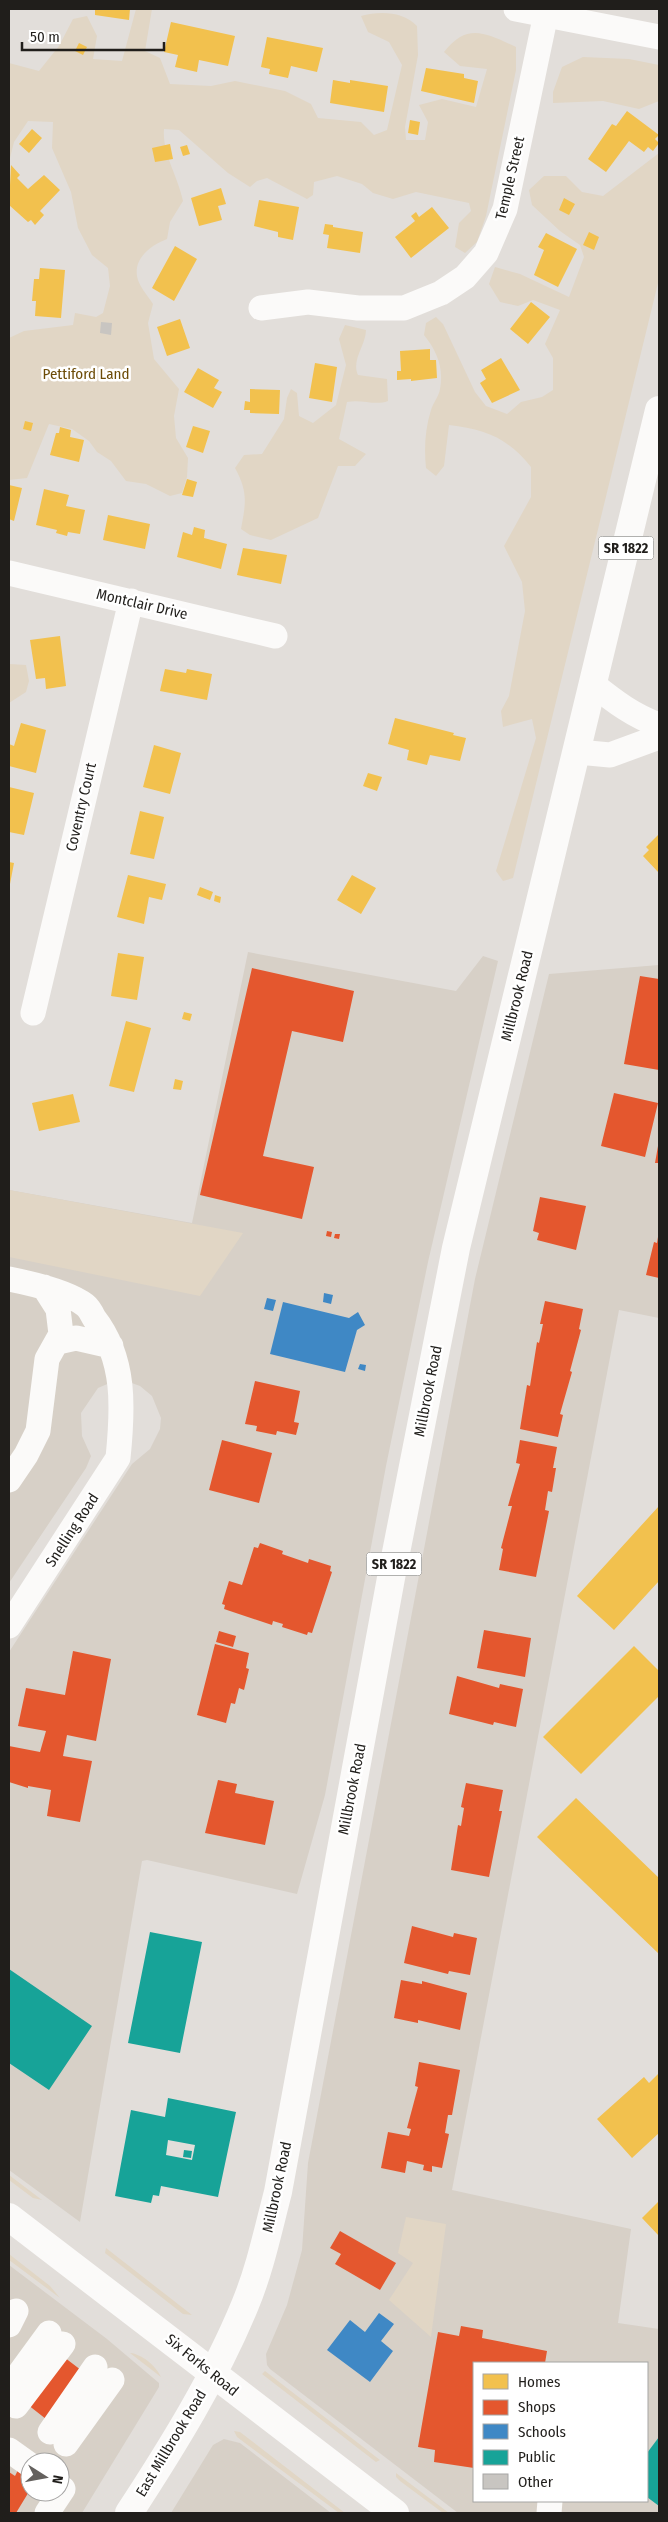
<svg xmlns="http://www.w3.org/2000/svg" width="668" height="2522" font-family="'Fira Sans Condensed',sans-serif">
  <rect width="100%" height="100%" fill="#e2deda"/>
  <path fill="#d7d0c7" fill-rule="evenodd" d="M248 952 456 991 483 956 498 961 428 1262 386 1466 325 1795 297 1894 147 1860 142 1861 80 2222 9 2170V1652L132 1464 150 1449 160 1429 161 1418 152 1396 140 1386 129 1382H112L98 1388 81 1413 82 1436 91 1456 86 1468 9 1583V1190L192 1223Z
    M659 965V1318L619 1310 452 2190 631 2229 618 2323 659 2329V2513H458L270 2369 267 2365 266 2354 287 2305 302 2250 308 2163 475 1279 549 974ZM474 2363H647V2501H474Z
    M9 2265 107 2339 159 2383V2387L82 2513H9ZM30 2462H60V2492H30Z
    M224 2439 240 2443 331 2513H171L213 2445Z"/>
  <path fill="#e1d6c5" d="M136 9H152L145 51 160 58 170 84 211 86 235 81 285 91 311 104 318 118 361 122 374 135 387 130 402 65 389 42 368 32 361 16C379 11 403 11 417 26L418 55 405 127 406 140H425L428 122 419 105 442 99 476 107 487 69 460 66 444 52C467 22 486 33 516 47V70L486 216 477 242 465 253 455 247 459 223 471 211 469 203 416 192 393 199 373 193 362 184 337 176 314 182 313 195 307 199 267 178 257 181 250 187 228 173 179 130 164 129C162 154 178 176 183 201L170 222 167 239C152 245 134 257 137 276 138 285 148 296 153 304L148 323 154 359 179 389 174 416 176 438 188 458 187 477 182 493 170 496 146 484 126 481 111 461 97 452 89 441 72 429 49 424 27 478 9 480V338L24 331 73 325 75 313 96 317 103 313 110 286 108 268 92 255 78 228 71 192 52 148 53 122 28 121 14 142 9 162V63L39 71 59 46 73 19 87 16 97 36 93 59 122 61Z
    M583 57 629 59 659 65V101L639 109 603 101 553 103V92L562 67Z
    M659 153V279L513 878 503 881 496 871 536 738 532 719 503 727 501 711 509 696 525 611 522 582 504 546 531 497V467C508 438 485 429 449 425L444 466 436 476 426 468C424 449 425 429 431 410 433 403 439 396 440 389 444 368 437 351 424 335L426 323 436 317 443 324 475 392 486 406 507 414 521 402 542 397 553 390V358L545 344 560 310 533 300 518 306 500 302 489 284 495 267 520 274 569 297 584 257 580 245 560 231 532 205 529 190 544 176H566L582 192 603 196Z
    M345 325 366 330C366 345 351 360 358 375L387 379 388 401C375 406 362 399 347 402L339 439 366 454 355 466H338L318 518 271 540 250 535 241 529C246 502 248 492 235 468L244 455 262 454 284 419 287 398 291 389 297 393 299 416 313 423 336 405 346 365 339 339Z
    M9 664 26 665 29 681 26 692 9 703Z
    M9 1190 243 1233 200 1296 9 1257Z
    M9 2175 42 2200 33 2198 9 2180Z
    M406 2217 446 2224 431 2337 389 2300 413 2263 398 2253Z
    M106 2248 192 2315 183 2314 105 2253Z
    M9 2254 50 2286 60 2298 9 2260Z
    M130 2353C142 2354 156 2366 161 2377Z
    M265 2371 380 2460 376 2462 262 2374Z
    M234 2431 240 2432 345 2513H339L237 2437Z
    M396 2473 449 2513H443L400 2481 396 2477Z"/>
  <path fill="#f2c14e" d="M95 9H130L129 20 95 15Z
    M171 22 235 36 228 66 199 60 197 72 175 67 178 55 164 52Z
    M267 37 323 48 317 72 291 66 288 78 269 74 270 69 261 67Z
    M79 43 87 47 83 55 75 51Z
    M426 68 464 74V78L478 81 474 103 421 91Z
    M333 80 350 83V80L388 86 384 112 330 103Z
    M627 111 659 135 655 139 659 143 653 151 648 147 644 152 629 141 606 172 588 159 612 124 616 126Z
    M410 120 420 122 418 135 408 133Z
    M32 129 42 138 29 153 19 144Z
    M170 144 173 159 155 162 152 148Z
    M187 145 190 154 183 156 180 147Z
    M11 165 20 175 17 178 28 189 44 175 60 190 40 211 44 215 35 225 31 220 28 222 9 205Z
    M221 188 226 204 218 206 222 220 199 226 191 198Z
    M564 198 575 204 569 215 559 210Z
    M259 200 299 207 293 240 278 237V232L254 226Z
    M432 207 449 228 411 258 395 237 415 221 411 216 416 212 419 217Z
    M325 224 333 225V227L363 232 360 253 327 248 329 235 323 234Z
    M589 232 599 237 594 250 583 245Z
    M546 233 577 249 558 287 534 275 544 250 538 247Z
    M175 246 197 259 174 301 152 288Z
    M40 268 65 270 61 318 35 316 36 301H32L34 279H39Z
    M531 302 550 317 528 344 510 329Z
    M180 319 190 348 167 356 157 327Z
    M430 349V360H436L437 378 411 381V379L397 380V371H401L400 351Z
    M501 358 520 390 492 403 480 383 486 379 481 370Z
    M315 363 337 367 332 402 309 398Z
    M198 368 219 380 214 388 222 392 213 408 184 392Z
    M250 389 280 390 279 414 250 413V410H244L245 401 250 402Z
    M25 421 33 423 31 431 23 429Z
    M193 426 210 431 203 453 186 447Z
    M60 427 71 430 70 437 84 440 79 462 50 455 56 433H59Z
    M187 479 197 482 193 497 182 495Z
    M9 485 22 488 14 521 9 519Z
    M44 489 69 495 66 506 85 510 80 534 68 532 67 536 56 533 57 530 36 525Z
    M108 515 150 524 145 549 103 540Z
    M194 527 205 530 204 538 227 544 221 569 177 557 183 532 192 535Z
    M243 548 287 555 281 584 237 575Z
    M60 636 66 686 46 689 45 678 36 679 30 640Z
    M165 669 186 673 187 669 212 674 207 700 160 691Z
    M395 718 454 733 453 735 466 738 460 761 430 755 427 765 407 760 409 750 388 744Z
    M21 723 46 730 36 773 9 766V744L14 746Z
    M154 745 181 753 170 794 143 787Z
    M368 773 382 777 377 791 363 786Z
    M9 787 34 793 24 835 9 832Z
    M140 811 164 817 154 859 130 854Z
    M659 834V873L643 856 649 850 646 847Z
    M9 862 14 863 10 884H9Z
    M128 875 166 884 162 900 149 897 144 924 117 917Z
    M352 875 376 888 361 914 337 900Z
    M200 887 213 892 210 900 197 895Z
    M215 895 221 897 220 903 214 901Z
    M118 953 144 957 137 1000 111 996Z
    M184 1012 192 1014 190 1021 182 1019Z
    M126 1021 151 1028 134 1092 109 1086Z
    M175 1079 183 1081 181 1090 173 1089Z
    M73 1094 80 1122 39 1131 32 1103Z
    M659 1506V1581L614 1630 577 1596Z
    M634 1646 659 1671V1696L581 1774 543 1737Z
    M576 1798 659 1878V1954L537 1837Z
    M659 2073V2133L632 2158 597 2119 644 2077 649 2083Z
    M659 2201V2236L642 2218Z"/>
  <path fill="#e4572e" d="M252 968 354 991 343 1042 292 1031 263 1156 314 1167 302 1219 200 1195Z
    M640 976 659 979V1070L624 1064Z
    M614 1093 658 1103 645 1157 601 1146Z
    M658 1146 659 1147V1163H655Z
    M540 1197 586 1206 576 1250 537 1240 539 1233 533 1231Z
    M327 1231 332 1232 331 1237 326 1236Z
    M335 1234H340L339 1239 334 1238Z
    M658 1237H659V1278L646 1275 654 1242 657 1243Z
    M545 1301 583 1309 579 1329 581 1330 570 1371 572 1372 560 1414 563 1415 558 1437 520 1429 527 1385 530 1386 537 1342 539 1343 543 1324H540Z
    M255 1381 300 1391 294 1422 299 1423 296 1435 277 1431 276 1435 256 1431 257 1426 245 1424Z
    M222 1440 272 1453 259 1503 209 1490Z
    M520 1440 557 1447 553 1468H556L552 1492 548 1491 545 1510 549 1511 536 1577 499 1570 503 1549 501 1548 512 1506H508L520 1464 516 1463Z
    M260 1543 283 1551 282 1554 308 1563 309 1559 331 1566 330 1571 332 1572 312 1633 308 1632 307 1635 282 1627 283 1624 273 1621 272 1625 224 1609 225 1605 222 1604 229 1581 242 1585 254 1547 258 1548Z
    M484 1630 531 1638 525 1677 477 1668Z
    M219 1631 236 1636 233 1647 216 1642Z
    M215 1644 249 1653 246 1668 249 1669 244 1690 239 1688 235 1704 231 1703 226 1723 197 1715Z
    M73 1651 111 1659 96 1741 67 1735 63 1756 92 1761 80 1822 47 1816 51 1790 28 1786V1788L9 1782V1746L40 1752 46 1731 18 1726 26 1688 65 1695Z
    M457 1676 499 1688 500 1684 523 1689 516 1727 494 1722 493 1725 449 1714Z
    M218 1780 237 1784 235 1793 274 1801 265 1845 205 1833Z
    M466 1783 503 1790 499 1811H502L489 1877 451 1870 458 1825 461 1826 464 1808 461 1807Z
    M412 1926 453 1937 454 1933 477 1938 470 1975 449 1971 448 1974 404 1963Z
    M401 1980 422 1984V1981L467 1993 460 2030 418 2020V2023L394 2018Z
    M419 2062 460 2070 452 2115H448L445 2133 449 2134 442 2168 432 2166V2172L423 2170 424 2165 407 2161 405 2173 381 2168 388 2132 409 2136 411 2129 407 2128 418 2087 415 2086Z
    M340 2231 396 2263 380 2290 335 2264 341 2254 330 2248Z
    M461 2326 483 2330 482 2338 547 2351 545 2363H474V2468L434 2462 435 2450 418 2447 438 2332 459 2336Z
    M39 2338 111 2393 74 2441 9 2390Z
    M18 2470 26 2474 24 2478 30 2482V2490L16 2513H9V2472L15 2476Z"/>
  <path fill="#3f88c5" d="M324 1293 333 1295 331 1304 323 1302Z
    M267 1298 276 1300 273 1311 264 1309Z
    M283 1302 349 1318 358 1312 365 1325 357 1330 345 1372 270 1354Z
    M360 1364 366 1365 365 1371 358 1369Z
    M379 2313 394 2324 381 2341 393 2351 370 2382 327 2350 350 2320 365 2332Z"/>
  <path fill="#17a398" fill-rule="evenodd" d="M150 1932 202 1942 180 2053 128 2043Z
    M9 1969 92 2026 49 2090 9 2063Z
    M168 2098 236 2112 218 2197 161 2186 159 2196 153 2195 151 2203 115 2196 131 2110 165 2117ZM168 2140 195 2145 192 2160 166 2155Z
    M184 2150 192 2151 191 2158 183 2157Z
    M659 2437V2506L647 2497V2453Z"/>
  <path fill="#c8c5c1" d="M101 322 112 323 111 335 100 333Z"/>
  <g fill="none" stroke-linecap="round" stroke-linejoin="round">
    <path stroke="#fbfaf9" stroke-width="25" d="M516 9 659 37
      M261 308 308 302 358 308H404L441 293 465 277 486 253 505 209 547 9
      M9 573 275 636
      M594 685C615 702 634 716 659 725
      M578 752 610 755 659 737
      M33 1013 131 601
      M9 1279C29 1283 68 1292 85 1305 89 1308 92 1314 94 1318 126 1359 123 1409 118 1458L9 1626
      M58 1342 76 1338 111 1346
      M9 1480 26 1455 38 1431 47 1359 61 1334 58 1309 44 1287
      M9 2325 16 2311
      M9 2388 49 2333
      M16 2406 63 2344
      M50 2432 95 2367
      M66 2444 112 2380
      M9 2450 30 2465
      M47 2513 63 2489 60 2487
      M549 2513 550 2501"/>
    <path stroke="#fbfaf9" stroke-width="28" d="M9 2217 395 2513
      M129 2513C172 2447 215 2378 245 2305 260 2269 268 2230 278 2192L391 1578 456 1248 659 410"/>
  </g>
  <g text-anchor="middle" dominant-baseline="central" stroke-width="5" stroke-linejoin="round" paint-order="stroke">
    <g fill="#fff" stroke="#63625f" stroke-width="1">
      <rect x="598.5" y="536.5" width="55" height="23" rx="4"/>
      <rect x="366.5" y="1552.5" width="55" height="23" rx="4"/>
    </g>
    <g font-size="14" font-weight="bold" fill="#201e1b">
      <text x="626" y="548">SR 1822</text>
      <text x="394" y="1564">SR 1822</text>
    </g>
    <g font-size="15" fill="#201e1b" stroke="#fff">
      <text transform="translate(510 178) rotate(-77)">Temple Street</text>
      <text transform="translate(142 604) rotate(13)">Montclair Drive</text>
      <text transform="translate(81 807) rotate(-77)">Coventry Court</text>
      <text transform="translate(517 996) rotate(-76)">Millbrook Road</text>
      <text transform="translate(428 1391) rotate(-79)">Millbrook Road</text>
      <text transform="translate(72 1530) rotate(-57)">Snelling Road</text>
      <text transform="translate(352 1789) rotate(-79)">Millbrook Road</text>
      <text transform="translate(277 2187) rotate(-78)">Millbrook Road</text>
      <text transform="translate(202 2365) rotate(39)">Six Forks Road</text>
      <text transform="translate(171 2443) rotate(-59)">East Millbrook Road</text>
    </g>
    <g font-size="15" fill="#6c4b06" stroke="#fff">
      <text x="86" y="374">Pettiford Land</text>
    </g>
  </g>
  <rect width="668" height="2522" fill="none" stroke="#201e1b" stroke-width="20"/>
  <rect x="473" y="2362" width="175" height="140" fill="#ffffff" stroke="#a6a5a4"/>
  <rect x="483" y="2374" width="25" height="15" fill="#f2c14e" stroke="#a6a5a4"/>
  <text x="518" y="2387" font-size="15" fill="#201e1b">Homes</text>
  <rect x="483" y="2400" width="25" height="15" fill="#e4572e" stroke="#a6a5a4"/>
  <text x="518" y="2412" font-size="15" fill="#201e1b">Shops</text>
  <rect x="483" y="2424" width="25" height="15" fill="#3f88c5" stroke="#a6a5a4"/>
  <text x="518" y="2437" font-size="15" fill="#201e1b">Schools</text>
  <rect x="483" y="2450" width="25" height="15" fill="#17a398" stroke="#a6a5a4"/>
  <text x="518" y="2462" font-size="15" fill="#201e1b">Public</text>
  <rect x="483" y="2474" width="25" height="15" fill="#c8c5c1" stroke="#a6a5a4"/>
  <text x="518" y="2487" font-size="15" fill="#201e1b">Other</text>
  <g transform="translate(45 2477) rotate(101)"><circle r="24" fill="#ffffff" stroke="#a6a5a4"/>
  <path d="M0-4L9 19L0 12L-9 19Z" fill="#64615e"/>
  <text y="-8" font-size="14" font-weight="bold" text-anchor="middle" fill="#201e1b">N</text>
  </g>
  <path d="M22 42v8h142v-8" fill="none" stroke="#201e1b" stroke-width="2.5"/>
  <text x="30" y="42" font-size="15" fill="#201e1b" stroke="#ffffff" stroke-width="4" paint-order="stroke">50 m</text>
</svg>
